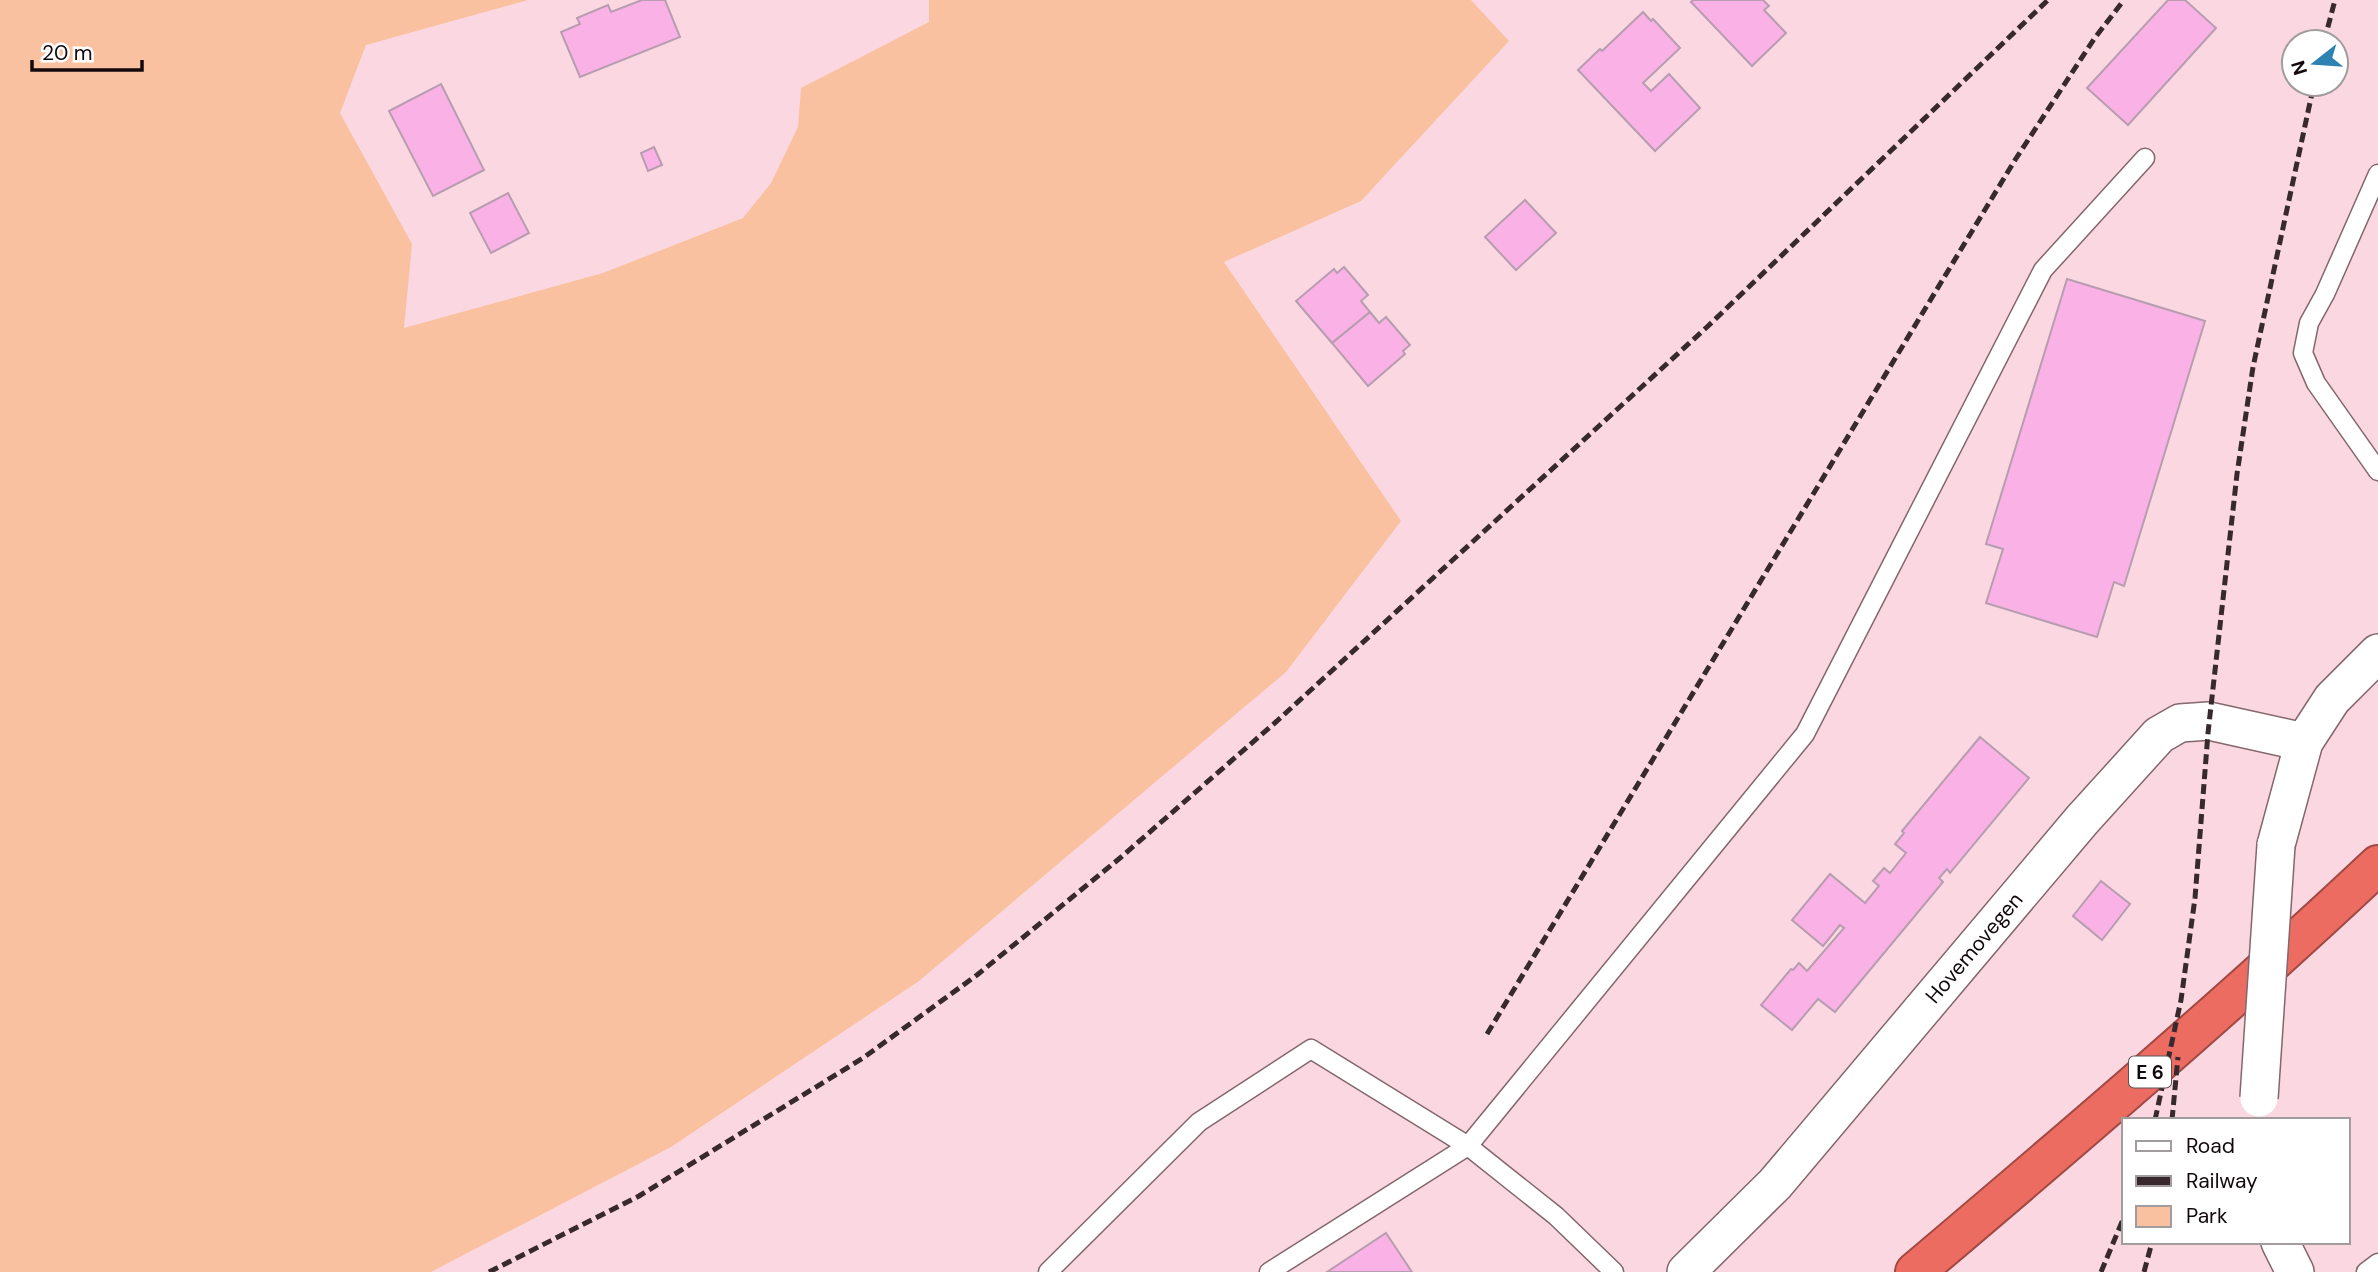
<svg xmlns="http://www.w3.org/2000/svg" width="2378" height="1272" font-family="'DM Sans',sans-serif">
  <rect width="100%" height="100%" fill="#fbd8e1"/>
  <path fill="#fac1a0" d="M0 0H528L366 45 340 113 412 244 404 328 603 273 743 218 771 183 798 127 801 88 929 22V0H1471L1509 41 1361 201 1224 262 1401 521 1286 672 919 981 671 1147 431 1272H0Z"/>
  <path fill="#fab2e6" stroke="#b79daf" stroke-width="2" d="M642 0H665L680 37 580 77 561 32 580 24 577 18 608 5 611 12Z
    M1693 0H1763L1769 6 1764 10 1786 33 1752 66 1691 2Z
    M2168 0H2185L2216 28 2128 125 2087 88Z
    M1643 12 1651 21 1653 19 1680 48 1643 83 1651 91 1669 74 1700 108 1655 151 1578 70 1600 49 1602 51Z
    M441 84 484 170 433 196 389 111Z
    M654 147 662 165 648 171 641 153Z
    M508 193 529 233 491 253 470 213Z
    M1525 200 1556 233 1516 270 1485 237Z
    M1344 267 1368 295 1361 301 1370 312 1332 343 1296 301 1334 269 1337 273Z
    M2067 279 2205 321 2124 586 2114 582 2097 637 1986 603 2003 549 1986 544Z
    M1370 312 1379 323 1386 317 1410 345 1403 351 1405 354 1368 386 1332 343Z
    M1980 737 2029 778 1950 873 1947 869 1939 878 1943 882 1835 1012 1818 999 1792 1030 1761 1005 1791 969 1793 970 1799 963 1807 971 1844 928 1840 925 1823 946 1792 920 1830 874 1865 903 1879 886 1873 881 1884 868 1890 873 1906 853 1895 844 1904 833 1902 831Z
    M2101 881 2130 904 2102 940 2073 916Z
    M1386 1233 1412 1272H1327Z"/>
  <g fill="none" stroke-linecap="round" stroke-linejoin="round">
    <defs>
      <path id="lane" d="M2378 174 2325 294 2309 323 2303 353 2316 383 2378 471
        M1048 1272 1199 1122 1311 1049 1468 1146 1556 1216 1614 1272
        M1269 1272 1468 1146 1805 734 2043 270 2145 158
        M2366 1272 2378 1263"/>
      <g id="street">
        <path d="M2276 845 2304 742 2332 699 2378 653"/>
        <path d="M2280 1242 2295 1272"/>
        <path id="s1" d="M1686 1272 1775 1184 2082 820 2159 735 2180 723 2209 721 2304 742"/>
      </g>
      <path id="highway" d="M1915 1272C2072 1139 2228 1006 2378 865"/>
    </defs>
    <use href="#lane" stroke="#84666d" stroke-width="21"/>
    <use href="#street" stroke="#84666d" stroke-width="40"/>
    <use href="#highway" stroke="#a04944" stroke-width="42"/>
    <use href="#lane" stroke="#fff" stroke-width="18"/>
    <use href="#street" stroke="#fff" stroke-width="37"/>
    <use href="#highway" stroke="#ec6c62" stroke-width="38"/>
    <path stroke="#37292d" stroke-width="5" stroke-dasharray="10 5" stroke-linecap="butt" d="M2324 42 2335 0
      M1487 1034 2015 160 2094 39 2124 0
      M2155 1120 2181 1000 2195 898 2208 733 2237 474 2253 367 2314 84
      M2172 1120 2178 1057
      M489 1272 639 1196 863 1058 977 975 1120 858 1277 721 1707 327 2048 0
      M2101 1272 2124 1217
      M2144 1272 2152 1242"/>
    <defs>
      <path id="street-bridge" d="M2259 1098 2276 845"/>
    </defs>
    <use href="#street-bridge" stroke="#84666d" stroke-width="40" stroke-linecap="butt"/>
    <use href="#street-bridge" stroke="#fff" stroke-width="37"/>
  </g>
  <g text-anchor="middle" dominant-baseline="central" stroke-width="5" stroke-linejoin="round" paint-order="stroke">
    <rect fill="#fff" stroke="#5a5355" stroke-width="2" x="2129" y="1056.5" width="42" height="31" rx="5"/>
    <g font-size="19" font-weight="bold" fill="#13090c">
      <text x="2150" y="1072">E 6</text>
    </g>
    <g font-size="21" fill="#13090c" stroke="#fff">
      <text stroke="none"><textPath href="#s1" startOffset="434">Hovemovegen</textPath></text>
    </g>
  </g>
  <rect x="2122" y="1118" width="228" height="126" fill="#ffffff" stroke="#a19d9e" stroke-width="2"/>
  <rect x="2136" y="1141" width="35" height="10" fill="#ffffff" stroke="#a19d9e" stroke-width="2"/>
  <text x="2186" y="1153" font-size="21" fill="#13090c">Road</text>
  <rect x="2136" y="1176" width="35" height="10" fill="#37292d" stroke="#a19d9e" stroke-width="2"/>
  <text x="2186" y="1188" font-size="21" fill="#13090c">Railway</text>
  <rect x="2136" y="1206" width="35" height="21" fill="#fac1a0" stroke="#a19d9e" stroke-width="2"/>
  <text x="2186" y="1223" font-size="21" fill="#13090c">Park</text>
  <g transform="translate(2315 63) rotate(253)"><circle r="33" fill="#ffffff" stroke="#a19d9e" stroke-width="2"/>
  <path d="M0-5L12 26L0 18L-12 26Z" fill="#2d82b2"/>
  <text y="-10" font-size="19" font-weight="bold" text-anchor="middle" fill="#13090c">N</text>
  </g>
  <path d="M32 60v10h110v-10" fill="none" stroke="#13090c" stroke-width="3.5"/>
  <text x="42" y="60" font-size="21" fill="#13090c" stroke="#ffffff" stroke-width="5" paint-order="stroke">20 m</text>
</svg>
